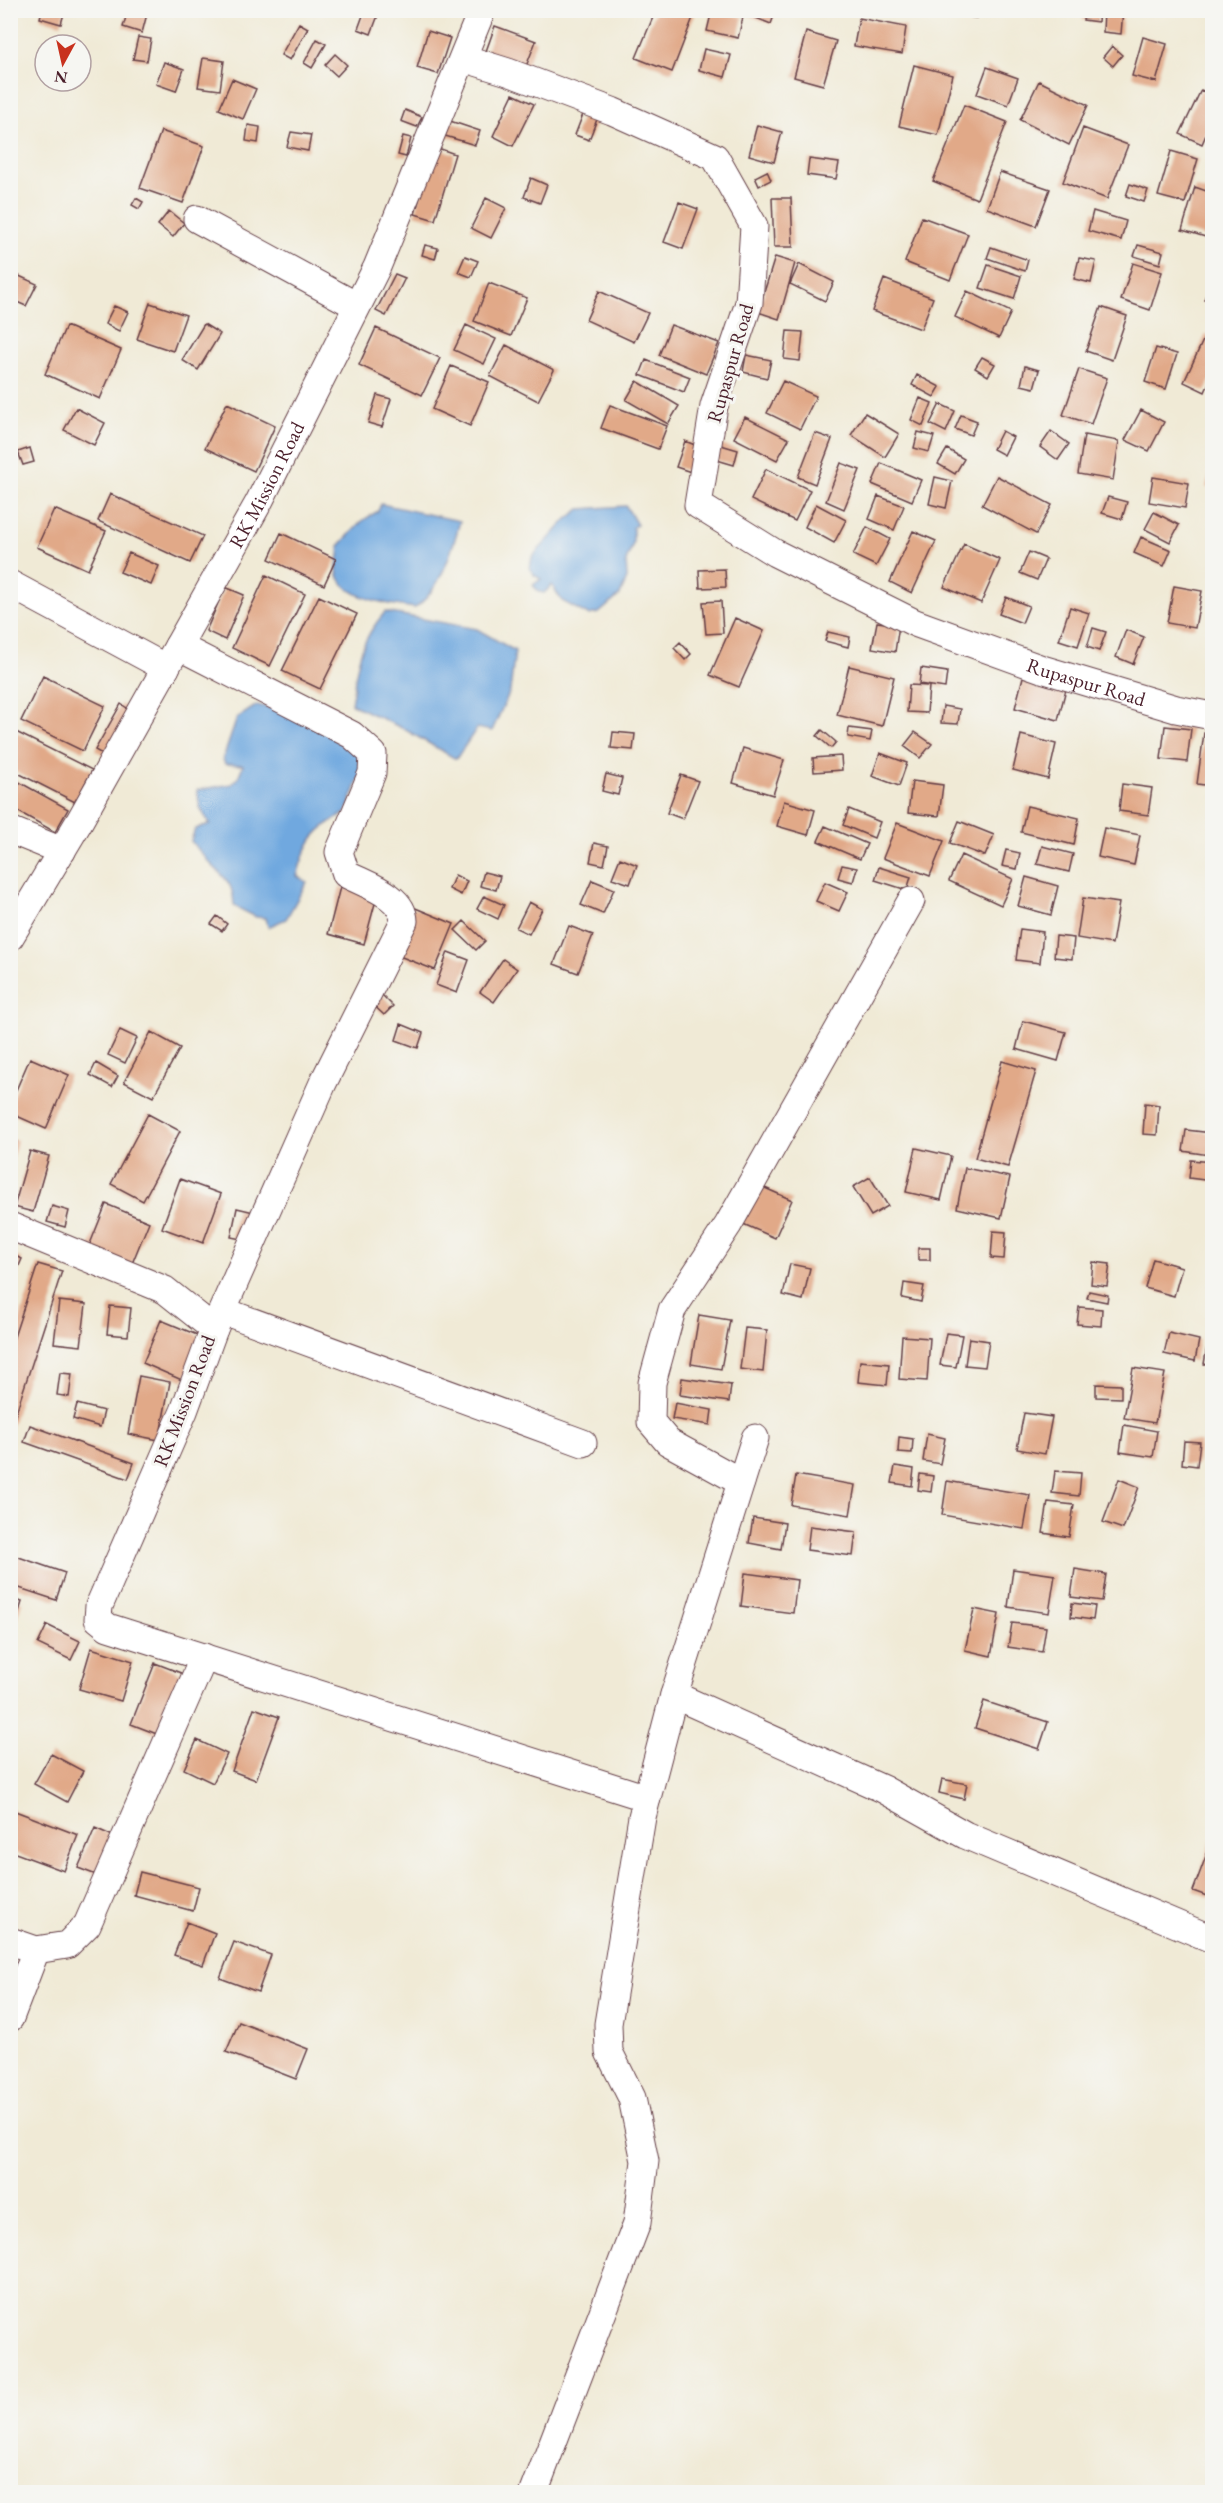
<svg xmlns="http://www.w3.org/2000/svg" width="1223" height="2503" font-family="'EB Garamond',serif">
  <rect width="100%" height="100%" fill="#f6f6f2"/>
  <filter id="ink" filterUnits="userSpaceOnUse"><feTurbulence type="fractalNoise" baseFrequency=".0167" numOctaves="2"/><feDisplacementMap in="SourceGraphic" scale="12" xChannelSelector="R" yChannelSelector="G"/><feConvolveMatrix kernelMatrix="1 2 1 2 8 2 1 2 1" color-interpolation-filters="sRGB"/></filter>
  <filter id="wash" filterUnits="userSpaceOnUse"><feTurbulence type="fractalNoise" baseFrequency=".008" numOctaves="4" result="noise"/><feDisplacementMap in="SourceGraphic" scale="24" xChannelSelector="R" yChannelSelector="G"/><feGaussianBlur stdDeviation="1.35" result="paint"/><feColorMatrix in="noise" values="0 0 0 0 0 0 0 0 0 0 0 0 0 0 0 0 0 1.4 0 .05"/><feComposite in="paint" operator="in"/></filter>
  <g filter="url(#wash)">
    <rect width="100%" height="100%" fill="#f0ead6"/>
    <path fill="#70a8df" stroke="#5d6485" stroke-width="1.5" d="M381 504 460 521C452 551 441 589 415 608 393 605 338 599 337 569 337 560 341 555 339 546L362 521 378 511Z
      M626 506 637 525 633 527V544L626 561 627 578 620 595 599 613 588 615 562 601 552 585 544 593 539 592 533 585 541 579 534 575 530 568 532 557 567 519 580 509Z
      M385 612 477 629 515 651 510 691 492 731 477 728 456 759 404 729 351 704C358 663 357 645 385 612Z
      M257 705 290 713 348 742 365 763 346 813C314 829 306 843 297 876L307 882 286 919 268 927 266 918 256 917 234 906C233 884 228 881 213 866 205 858 198 849 191 841L195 829 210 824 200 808 197 790 232 784 238 778 243 765 225 764 223 759 237 718Z"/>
    <g id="blocks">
      <path fill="#e1a988" d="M42 10H65L61 24 40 18Z
        M128 10H148L142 33 123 27Z
        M365 10H380L371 34 358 29Z
        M656 10H683L694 15 672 72 636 58Z
        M712 10 743 17 738 38 707 31Z
        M736 10H776L771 24Z
        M913 10H936V15Z
        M950 10H976V18L949 15Z
        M1084 10H1099L1098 22 1083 20Z
        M1104 10H1123L1121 34 1103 32Z
        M859 18 906 27 902 54 854 46Z
        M299 23 308 28 290 60 281 55Z
        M495 26 536 41 525 69 485 54Z
        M428 31 450 38 438 74 417 68Z
        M806 32 836 41 823 85 794 77Z
        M138 37 151 39 147 61 133 59Z
        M1143 37 1167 44 1156 82 1132 76Z
        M317 39 326 44 312 68 304 63Z
        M1112 46 1122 55 1113 66 1103 57Z
        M704 49 731 55 725 77 699 70Z
        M335 54 347 65 337 76 325 65Z
        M203 58 224 61 220 90 198 87Z
        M164 62 184 69 176 91 156 84Z
        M914 65 953 75 938 135 899 126Z
        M987 67 1018 78 1008 105 977 94Z
        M232 79 256 89 243 119 219 109Z
        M1039 81 1088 105 1069 145 1020 120Z
        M1201 90 1212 95V121L1202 144 1180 134Z
        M513 94 534 104 513 146 493 136Z
        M964 105 1007 122 977 199 933 181Z
        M585 109 599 114 589 140 575 135Z
        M405 110 422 117 417 127 401 121Z
        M447 120 480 131 475 145 442 135Z
        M248 125 260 127 258 143 246 141Z
        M757 125 782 132 774 162 749 155Z
        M1083 128 1128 145 1107 199 1063 182Z
        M161 131 204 146 183 203 140 188Z
        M291 132 311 135 308 151 287 147Z
        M403 136 411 138 406 157 398 155Z
        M435 147 455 154 435 220 415 214Z
        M1171 151 1198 159 1185 203 1158 196Z
        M809 159 839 163 836 179 807 175Z
        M767 171 771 180 759 186 755 177Z
        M1000 172 1050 189 1036 226 987 208Z
        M531 178 547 185 540 203 524 197Z
        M1130 184 1148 190 1144 202 1126 196Z
        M1195 187 1212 193V226L1209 238 1182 230Z
        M136 198 143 202 139 209 132 205Z
        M486 198 506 208 491 238 471 228Z
        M772 198H791L793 247H774Z
        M679 202 698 209 683 249 664 242Z
        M169 211 184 223 173 237 158 225Z
        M1093 211 1126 221 1121 240 1088 231Z
        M922 217 968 234 950 280 905 262Z
        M425 245 438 248 435 259 422 255Z
        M1138 245 1163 252 1160 264 1134 256Z
        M991 247 1028 260 1025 271 987 258Z
        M465 256 478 261 471 277 458 272Z
        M775 257 795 263 779 319 758 312Z
        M1079 258 1096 261 1091 283 1074 279Z
        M1133 263 1162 272 1150 310 1121 300Z
        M799 264 834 282 825 301 790 284Z
        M988 265 1021 276 1014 299 980 288Z
        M395 274 405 278 386 316 376 311Z
        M17 275 37 284 26 306 10 299V289Z
        M1212 277V303L1204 300Z
        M884 279 933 298 921 329 872 311Z
        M489 283 527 298 511 336 474 321Z
        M599 291 648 313 634 342 586 320Z
        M967 291 1011 312 999 338 955 317Z
        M150 303 186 315 173 351 137 339Z
        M114 306 128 312 119 331 105 324Z
        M1101 307 1127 316 1112 360 1086 351Z
        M204 324 220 334 198 370 182 360Z
        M466 325 496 339 484 364 454 350Z
        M671 325 719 343 706 374 659 355Z
        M66 326 121 350 100 399 45 374Z
        M376 328 440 358 422 395 359 365Z
        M787 331 803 332 800 361 784 359Z
        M1206 334 1212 336V376L1205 392 1184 382Z
        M506 345 554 370 538 401 490 376Z
        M1156 348 1177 354 1166 389 1145 382Z
        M746 355 771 360 767 378 743 372Z
        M982 357 995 364 988 376 975 368Z
        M646 360 690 377 684 392 640 375Z
        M451 366 489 382 470 426 432 409Z
        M1025 366 1039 370 1034 388 1021 385Z
        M1079 369 1107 378 1091 424 1063 415Z
        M917 375 940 387 934 397 912 385Z
        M637 381 679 406 668 424 626 400Z
        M783 381 816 396 800 429 767 413Z
        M377 395 391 399 382 427 368 423Z
        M920 398 932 403 923 426 911 420Z
        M227 403 275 426 254 471 205 448Z
        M940 404 955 411 946 432 930 424Z
        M610 405 667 426 658 449 601 428Z
        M76 408 105 423 94 445 64 430Z
        M1141 410 1164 422 1149 451 1125 440Z
        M865 413 899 434 885 457 851 435Z
        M961 415 977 421 971 435 955 429Z
        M745 417 789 439 777 460 734 438Z
        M1002 431 1013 437 1004 455 993 449Z
        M1051 431 1069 444 1058 460 1040 447Z
        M918 432 934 436 929 452 914 448Z
        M815 433 832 439 815 484 798 477Z
        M1084 435 1119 441 1113 480 1078 474Z
        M685 441 700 447 691 472 676 467Z
        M721 445 738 450 734 465 717 460Z
        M30 448 34 462 23 465 18 452Z
        M947 449 964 459 955 474 938 464Z
        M841 463 860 470 844 509 826 501Z
        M881 463 921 480 912 501 872 484Z
        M1212 468V489L1206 487Z
        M766 469 810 490 795 521 751 500Z
        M997 476 1052 505 1036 534 982 505Z
        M935 477 952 481 946 508 929 504Z
        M1153 477 1189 483 1185 508 1149 502Z
        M110 494 203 536 190 563 98 521Z
        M878 496 904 506 894 530 869 519Z
        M1108 497 1127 502 1122 519 1102 513Z
        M816 504 846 520 834 543 805 527Z
        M54 509 106 531 88 570 37 547Z
        M1154 512 1179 525 1170 542 1145 529Z
        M867 527 890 539 876 566 853 555Z
        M913 531 936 541 912 593 890 582Z
        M281 533 336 559 324 585 269 559Z
        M1141 537 1171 550 1164 566 1134 553Z
        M964 544 1000 560 981 603 944 587Z
        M1029 552 1046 559 1037 580 1020 573Z
        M129 553 159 566 151 585 120 572Z
        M725 569 726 587 700 588 699 570Z
        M266 575 305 594 270 666 232 648Z
        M1174 586 1202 591 1195 628 1167 623Z
        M225 587 244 595 225 640 206 631Z
        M319 596 357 614 320 689 282 671Z
        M1006 597 1029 606 1022 623 999 614Z
        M721 601 723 633 706 634 703 602Z
        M1070 607 1089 613 1078 646 1059 640Z
        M735 618 764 631 739 687 710 675Z
        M877 622 899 625 895 652 872 648Z
        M1093 628 1106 632 1099 651 1087 647Z
        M1126 630 1144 637 1133 664 1116 657Z
        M828 632 850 637 848 647 825 641Z
        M680 642 691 654 685 660 674 648Z
        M849 666 894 677 882 726 837 715Z
        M921 668 947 672 945 688 919 684Z
        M43 676 105 706 83 751 21 721Z
        M1023 677 1066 689 1058 720 1015 708Z
        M909 685 929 686 927 713 907 712Z
        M121 704 133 712 107 757 95 750Z
        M943 706 960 709 958 724 941 723Z
        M1165 726 1191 729 1187 762 1161 759Z
        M849 728 872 731 870 741 848 737Z
        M10 729 92 770 75 802 10 769Z
        M822 730 836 742 831 748 817 736Z
        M613 732 635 734 633 750 611 748Z
        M915 732 932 744 920 758 904 746Z
        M1204 733 1212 734V786L1197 784Z
        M1021 735 1056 744 1048 779 1013 770Z
        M743 748 784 760 773 795 733 783Z
        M880 753 907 763 899 786 872 776Z
        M841 756 842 770 814 772 813 758Z
        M606 774 622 778 618 795 602 791Z
        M681 775 698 781 683 819 667 813Z
        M10 777 68 809 55 832 10 807Z
        M912 781 943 785 939 816 908 813Z
        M1122 784 1152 788 1148 815 1119 811Z
        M784 801 815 810 808 835 777 826Z
        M1027 806 1079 818 1074 845 1021 832Z
        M849 809 880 822 874 838 843 825Z
        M959 821 994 835 985 856 950 843Z
        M897 823 944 841 930 876 883 858Z
        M825 826 867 844 860 859 818 841Z
        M1104 828 1140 835 1134 865 1098 857Z
        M594 843 608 846 604 865 590 862Z
        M1042 846 1073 854 1069 872 1037 864Z
        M1006 850 1020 853 1017 869 1002 866Z
        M961 855 1013 879 1001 905 949 881Z
        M620 858 637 865 630 884 612 878Z
        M842 865 857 868 853 882 838 878Z
        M879 867 911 877 907 890 875 880Z
        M484 872 500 876 496 890 480 886Z
        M455 875 467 881 461 895 449 889Z
        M1026 877 1058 886 1051 915 1018 906Z
        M592 880 614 889 603 914 581 905Z
        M825 882 848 892 839 911 816 901Z
        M340 887 377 896 364 944 328 934Z
        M484 896 504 905 498 919 477 909Z
        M1083 898 1119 903 1112 944 1077 938Z
        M529 902 542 909 529 934 516 928Z
        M413 907 454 924 435 970 394 954Z
        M217 916 227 924 222 931 211 924Z
        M464 921 485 941 476 950 455 930Z
        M569 926 593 935 578 973 554 964Z
        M1020 929 1043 932 1040 963 1016 960Z
        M1056 936 1074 938 1072 959 1054 957Z
        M448 952 469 960 457 993 436 985Z
        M503 959 517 969 494 1002 480 992Z
        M377 990 393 1006 384 1015 368 1000Z
        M1023 1021 1066 1032 1058 1061 1016 1049Z
        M401 1024 423 1033 418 1048 396 1040Z
        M120 1030 137 1038 125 1063 108 1055Z
        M151 1032 180 1048 153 1097 124 1082Z
        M30 1058 69 1075 46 1129 10 1113V1104Z
        M1002 1061 1036 1071 1008 1167 975 1158Z
        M96 1063 118 1076 112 1087 90 1075Z
        M1145 1103 1159 1105 1157 1135 1143 1134Z
        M148 1114 180 1131 143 1201 111 1184Z
        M1186 1130 1212 1133 1209 1155 1183 1151Z
        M10 1139 17 1140 11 1166H10Z
        M916 1148 951 1156 941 1200 906 1192Z
        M30 1151 49 1156 33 1212 14 1207Z
        M1191 1160 1212 1162V1181L1189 1178Z
        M965 1168 1010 1177 1001 1218 957 1208Z
        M870 1177 888 1206 871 1216 853 1187Z
        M180 1179 221 1194 203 1243 162 1228Z
        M758 1185 792 1200 775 1238 741 1223Z
        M106 1204 149 1222 131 1266 88 1249Z
        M52 1206 69 1211 65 1227 47 1222Z
        M237 1208 258 1213 251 1241 231 1237Z
        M993 1231 1006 1232 1004 1259 991 1258Z
        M918 1248H930V1260H918Z
        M10 1254 22 1259 10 1286Z
        M1153 1259 1182 1267 1174 1296 1145 1288Z
        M1093 1262 1110 1264 1107 1286 1091 1284Z
        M38 1264 62 1271 12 1425 10 1424V1349Z
        M790 1264 810 1268 803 1300 783 1295Z
        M904 1283 924 1286 921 1302 902 1298Z
        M1089 1291 1108 1295 1107 1302 1087 1298Z
        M59 1301 86 1304 81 1346 54 1343Z
        M110 1306 131 1308 128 1336 107 1334Z
        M1079 1307 1102 1309 1101 1326 1077 1324Z
        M699 1315 730 1320 721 1369 691 1364Z
        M161 1320 202 1337 184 1381 143 1363Z
        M745 1328 767 1330 763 1372 740 1369Z
        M946 1333 962 1335 956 1367 940 1365Z
        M1169 1333 1199 1340 1195 1361 1164 1354Z
        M1209 1335 1212 1336V1366L1204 1364Z
        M902 1336 930 1338 927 1381 899 1379Z
        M969 1338 989 1341 985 1367 965 1365Z
        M860 1361 889 1364 887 1385 858 1382Z
        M1133 1368 1165 1373 1155 1423 1124 1418Z
        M60 1373 72 1374 69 1397 57 1395Z
        M139 1376 170 1382 159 1440 128 1434Z
        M682 1378 731 1385 729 1402 680 1395Z
        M1096 1384 1121 1385V1398L1096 1397Z
        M675 1403 712 1410 710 1425 672 1419Z
        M77 1404 104 1411 100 1427 73 1419Z
        M1024 1413 1052 1417 1045 1454 1017 1449Z
        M30 1425 134 1463 128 1479 24 1442Z
        M1124 1425 1157 1431 1153 1457 1120 1452Z
        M927 1434 945 1438 940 1464 923 1461Z
        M899 1437 913 1439 912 1453 898 1452Z
        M1211 1440H1212V1464L1208 1463Z
        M1184 1441 1200 1442 1197 1466 1182 1464Z
        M895 1466 914 1469 912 1486 892 1483Z
        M1055 1471 1081 1473 1079 1496 1052 1493Z
        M920 1474 933 1476 931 1492 918 1490Z
        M796 1475 855 1485 850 1515 791 1505Z
        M1119 1479 1139 1487 1123 1529 1103 1522Z
        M947 1481 1030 1495 1024 1529 942 1515Z
        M1048 1502 1074 1505 1069 1537 1043 1533Z
        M753 1518 785 1523 781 1549 749 1543Z
        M810 1526 856 1532 853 1556 807 1550Z
        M10 1554 65 1573 56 1600 10 1585Z
        M1013 1569 1055 1575 1049 1613 1008 1607Z
        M1075 1569 1106 1574 1102 1601 1071 1597Z
        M745 1573 797 1580 793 1613 741 1606Z
        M10 1598 22 1602 11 1637H10Z
        M1072 1603 1095 1606 1093 1620 1071 1617Z
        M974 1609 999 1614 991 1656 965 1650Z
        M1012 1623 1046 1627 1042 1652 1008 1647Z
        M47 1625 80 1641 71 1660 38 1644Z
        M91 1648 133 1661 121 1701 79 1689Z
        M155 1663 186 1675 162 1736 131 1724Z
        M984 1701 1048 1722 1039 1749 975 1728Z
        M254 1708 279 1717 256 1780 232 1771Z
        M197 1740 227 1754 213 1783 184 1769Z
        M51 1754 83 1771 67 1802 34 1784Z
        M942 1779 967 1784 964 1799 939 1793Z
        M10 1809 78 1835 64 1871 10 1851Z
        M95 1828 115 1837 99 1876 78 1868Z
        M1212 1840V1898L1193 1891Z
        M140 1872 199 1887 193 1911 134 1895Z
        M187 1922 215 1933 203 1965 174 1955Z
        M234 1942 271 1955 258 1992 220 1978Z
        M239 2022 308 2049 296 2079 226 2052Z"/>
    </g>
  </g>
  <g filter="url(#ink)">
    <use href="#blocks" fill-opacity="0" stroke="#633d45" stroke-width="1.5"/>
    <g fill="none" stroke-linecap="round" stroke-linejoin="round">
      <defs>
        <g id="minor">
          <path id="s1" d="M463 58 508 72 612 111 715 157 754 226 749 303 714 406 698 505 775 553 915 623 1042 669 1176 709 1212 716"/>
          <path d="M197 219 357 306"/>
          <path d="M10 584 166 668"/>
          <path d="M178 646 352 735 373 754 372 773 339 852 346 874C366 885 403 895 404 921L323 1083 214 1329"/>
          <path d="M10 830 62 851"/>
          <path id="s2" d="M10 937 79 822 259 502 377 267 482 10"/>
          <path d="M10 1226 165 1290 214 1329 184 1411 99 1606 98 1619 108 1627 647 1798"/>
          <path d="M223 1311 583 1443"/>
          <path d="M741 1482 668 1442 651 1422 652 1383 672 1310 728 1225 911 901"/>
          <path d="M674 1695 883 1789 965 1835 1212 1939"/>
          <path d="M10 1941 36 1950 67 1945 87 1925 204 1657"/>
          <path d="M10 2018 36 1950"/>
          <path d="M534 2492 637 2223 645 2161 632 2098 609 2052 608 2024 642 1817 674 1695 755 1438"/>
        </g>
      </defs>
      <use href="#minor" stroke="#633d45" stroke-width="29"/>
      <use href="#minor" stroke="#fff" stroke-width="27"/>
    </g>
  </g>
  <g text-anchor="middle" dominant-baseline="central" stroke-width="6" stroke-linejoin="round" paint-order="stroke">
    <g font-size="20" fill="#4a1f2b" stroke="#f6f6f2">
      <text transform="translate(730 363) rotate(-74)">Rupaspur Road</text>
      <text stroke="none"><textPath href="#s2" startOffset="520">RK Mission Road</textPath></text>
      <text stroke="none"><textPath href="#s1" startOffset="1065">Rupaspur Road</textPath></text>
      <text transform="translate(184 1401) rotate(-69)">RK Mission Road</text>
    </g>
  </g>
  <rect width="1223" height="2503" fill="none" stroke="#f6f6f2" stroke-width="36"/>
  <g transform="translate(63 63) rotate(188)"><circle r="28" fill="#f6f6f2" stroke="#b1a0a2" stroke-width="1.5"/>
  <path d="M0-4.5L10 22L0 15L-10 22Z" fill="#c8321e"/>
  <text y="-9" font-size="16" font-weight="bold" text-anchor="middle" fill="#4a1f2b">N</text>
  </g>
</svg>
